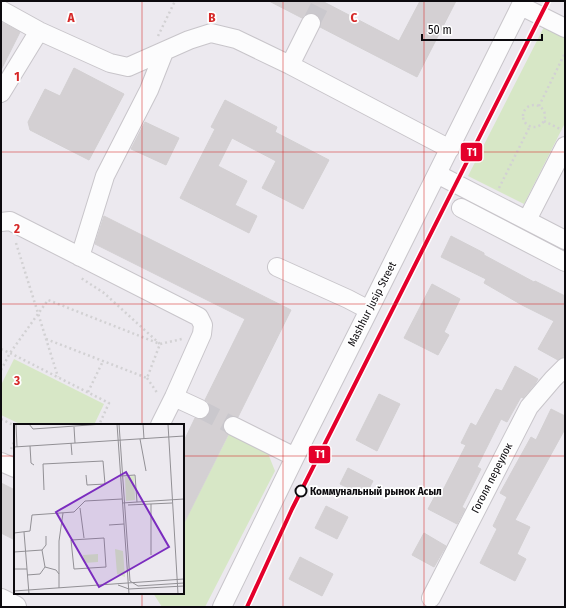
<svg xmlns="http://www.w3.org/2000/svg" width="566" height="608" font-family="'Fira Sans Condensed',sans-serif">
  <rect width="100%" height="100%" fill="#ece9ef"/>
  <path fill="#d7e7c6" d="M545 25 565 36V123L524 204 468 176Z
    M14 359 104 404 94 425H22L1 415V385Z
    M230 432 267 451 275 471 205 607H162L153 593H183V525Z"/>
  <path fill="#d4d0d3" stroke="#d3d0d2" d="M269 1H322L399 41 420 1H456L417 77 320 27 321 22 320 17 316 14 310 13 305 14 302 18Z
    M1 22 20 32 1 70Z
    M74 68 124 94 89 160 30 130 28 122 45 89 60 96Z
    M225 100 277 127 275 132 329 160 303 209 262 188 276 161 232 138 218 166 247 181 235 205 257 216 249 233 180 198 215 129 211 127Z
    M145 122 179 138 166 165 131 149Z
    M104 216 291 310 238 417 232 416 228 417 223 422V427L224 431 228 435 183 525V443L195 418 201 419 206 418 209 414 210 408 209 403 205 400 245 319 95 244Z
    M451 236 484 253V255L534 282 535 281 565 296V353L563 357 558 360 538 349 554 321 522 305 484 283 486 279 441 257Z
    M432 284 460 299 444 332 449 335 438 355 404 338Z
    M515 366 538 379 535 384 523 398 521 397 507 422 501 419 477 467 481 469 462 507 465 509 457 524 428 509 436 494 440 496 466 445 461 443 471 423 476 426 496 389 502 391Z
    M379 394 400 404 377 451 356 440Z
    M551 409 565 416V429L515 520 530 527 517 554 526 559 515 581 480 563 497 529 493 526 507 497 500 493 531 437 536 440Z
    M348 468 373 481 365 496 340 484Z
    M1 483 15 490V540L1 533Z
    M326 506 348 517 337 539 315 528Z
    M424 533 446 546 434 567 412 555Z
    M300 557 333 574 322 596 289 579Z"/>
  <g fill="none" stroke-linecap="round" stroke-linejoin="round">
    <path stroke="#cac8cd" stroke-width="18" stroke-dasharray="18 9" stroke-linecap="butt" d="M311 23 322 1
      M200 409 233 426"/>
    <defs>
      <path id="minor" d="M521 6 565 28
        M1 10 39 31 110 63 128 67 189 40 211 33 236 39 290 65 450 149
        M290 65 311 23
        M1 93 39 31
        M437 174 565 240
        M461 208 565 262
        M527 220 565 146
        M1 222 10 221 199 317 203 325 202 334 174 397 160 425
        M80 257 105 176 149 90 164 52
        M277 267 348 299 369 310
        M174 397 200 409
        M233 426 295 457
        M1 462 15 468
        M431 598 529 407 553 379 565 367
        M222 607 295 457 369 310 523 1"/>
      <path id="major" d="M1 600 15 607"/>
    </defs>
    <use href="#minor" stroke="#c8c5ca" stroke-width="20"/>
    <use href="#major" stroke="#c8c5ca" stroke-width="24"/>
    <path stroke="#d2d1d3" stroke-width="2.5" stroke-dasharray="2 3" stroke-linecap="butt" d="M158 36 175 1
      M523 116a11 11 0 1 1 22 0a11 11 0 1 1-22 0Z
      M539 106 565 53
      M544 121 562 130
      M499 188 530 126
      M16 243 58 377
      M46 339 147 378 160 344 104 293 81 278
      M1 349 10 353 109 403 99 425
      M1 370 10 353 48 300 160 344 182 339
      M147 378 158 394
      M88 392 103 361
      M1 419 15 426
      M11 449 15 440"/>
    <use href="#minor" stroke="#fcfcfd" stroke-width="18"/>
    <use href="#major" stroke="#fcfcfd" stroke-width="22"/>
    <defs>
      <path id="tram-1" d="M247 607 292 509 548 1"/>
    </defs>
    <use href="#tram-1" stroke="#fff" stroke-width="7"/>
    <use href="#tram-1" stroke="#e4002b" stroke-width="4"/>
  </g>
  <path fill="none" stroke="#d62828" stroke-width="1" stroke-opacity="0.55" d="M142 1V425M283 1V607M424 1V607M1 152H565M1 304H565M1 456H15M183 456H565M142 593V607"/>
  <circle fill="#fff" stroke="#0c0a0e" stroke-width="2" cx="301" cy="491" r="5.5"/>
  <g text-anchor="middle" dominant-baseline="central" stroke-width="3.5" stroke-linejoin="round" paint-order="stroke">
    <g font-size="11" fill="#0c0a0e" stroke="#fff">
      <text transform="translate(372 304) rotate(-63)">Mashhur Jusip Street</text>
      <text transform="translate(492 478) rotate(-63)">Гоголя переулок</text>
    </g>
    <g font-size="11" font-weight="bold" fill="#0c0a0e" stroke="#fff" text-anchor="start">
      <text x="310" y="491">Коммунальный рынок Асыл</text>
    </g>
  </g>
  <g transform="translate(14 424)">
    <rect width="170" height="170" fill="#ece9ef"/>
    <path d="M120 52 121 76 112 77 111 53ZM101 125 109 127 111 153 103 150ZM84 130V138L70 139 69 131Z" fill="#d7e7c6"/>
    <path fill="none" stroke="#929095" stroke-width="1" d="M2 0 3 23M15 0 19 5 89 0M103 0 115 170M105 0 116 157 124 162 170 159M129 0 130 15M154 0 164 170M60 3 61 19M126 15 132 47M57 19 58 31M16 22 17 39 20 41M0 23 170 12M107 52 121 51 123 78M30 66 29 40 89 37 91 60 73 61 72 51M108 79 170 75M137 80V131M114 81 158 79M66 84 70 114M95 101 110 100M10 108 15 170M0 109 16 107 18 91 60 88 71 77 108 75M90 114 92 143 60 145 57 116ZM28 126 31 143 42 146 45 150V117L49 89M0 128 28 126 32 121V112M0 145H13M45 150V164M13 151 26 150 31 143M104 161 115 165 170 162M0 167 170 155"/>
    <path fill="#7b2cbf" fill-opacity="0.15" stroke="#7b2cbf" stroke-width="2" d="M112 48 155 123 85 163 42 88Z"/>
    <rect width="170" height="170" fill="none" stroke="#0c0a0e" stroke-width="2"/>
  </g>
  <g font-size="13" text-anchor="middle" font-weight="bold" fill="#d62828" stroke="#fff" stroke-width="3.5" stroke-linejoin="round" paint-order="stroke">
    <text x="71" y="22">A</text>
    <text x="212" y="22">B</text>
    <text x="354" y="22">C</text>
    <text x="17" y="81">1</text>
    <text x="17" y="233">2</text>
    <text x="17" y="385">3</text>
  </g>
  <g stroke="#fff" stroke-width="1.5">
    <rect x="460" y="142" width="23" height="20" rx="4" fill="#e4002b"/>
    <rect x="308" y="445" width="23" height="19" rx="4" fill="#e4002b"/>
  </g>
  <g font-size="11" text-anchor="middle" font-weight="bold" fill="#fff">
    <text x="472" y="156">T1</text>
    <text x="320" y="458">T1</text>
  </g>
  <rect width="566" height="608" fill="none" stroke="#0c0a0e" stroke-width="4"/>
  <path d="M422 34v6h120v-6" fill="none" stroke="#0c0a0e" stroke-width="2"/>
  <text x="428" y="34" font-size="12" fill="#0c0a0e" stroke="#ffffff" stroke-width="3" paint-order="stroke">50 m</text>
</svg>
